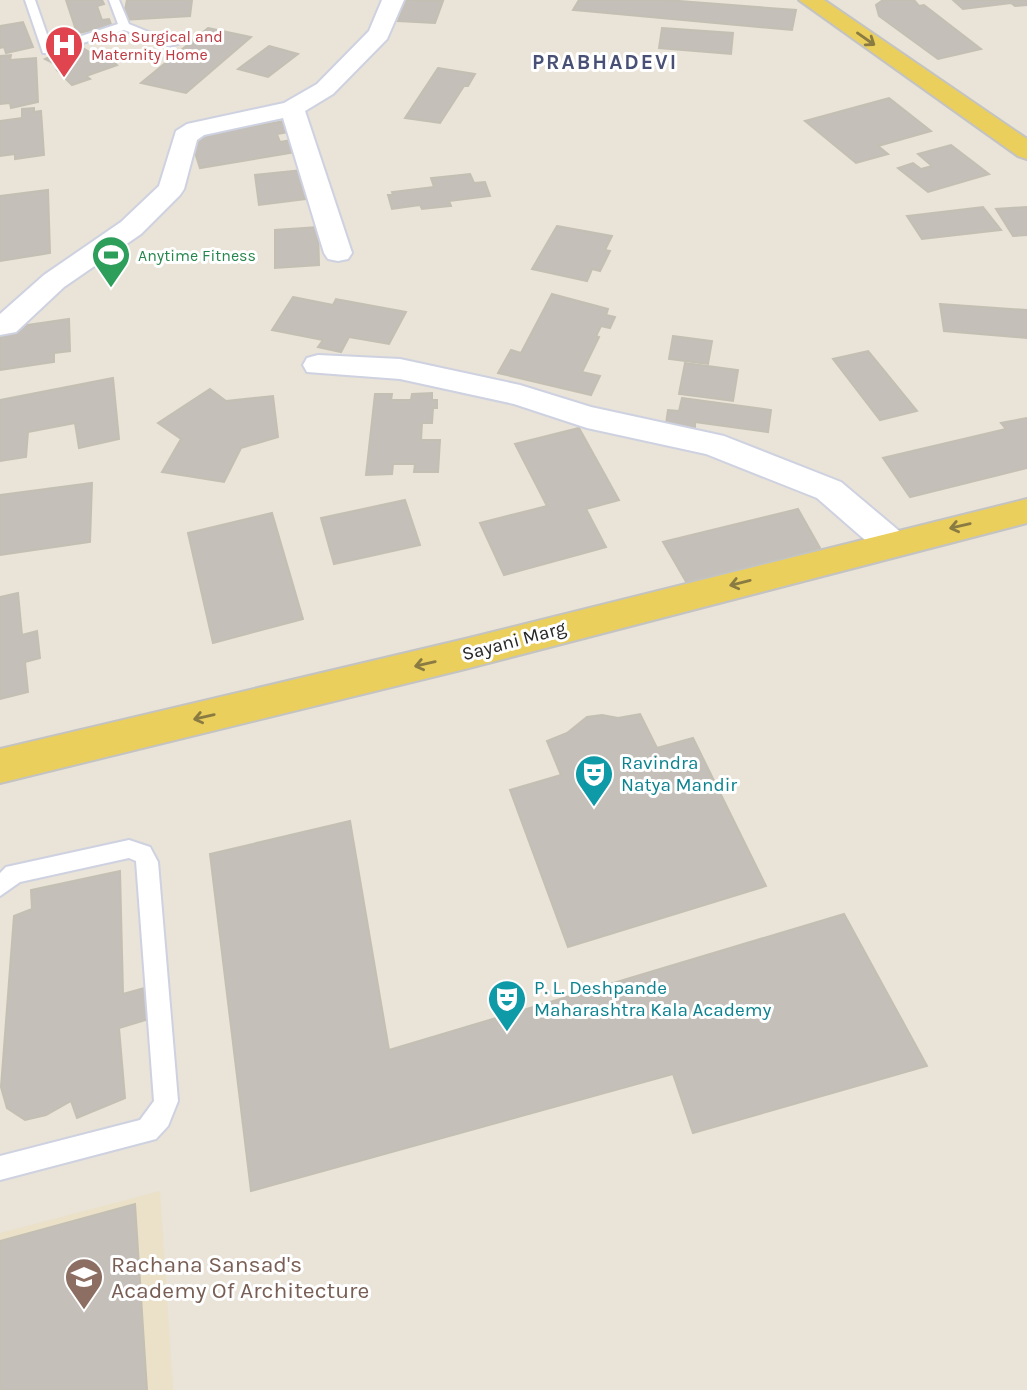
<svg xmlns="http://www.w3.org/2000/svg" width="1027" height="1390" viewBox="0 0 1027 1390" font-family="Karla,sans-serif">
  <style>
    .education { fill: #ebe1c8 }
    .building { fill: #c4bfb8; stroke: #c4bfb3; stroke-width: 2 }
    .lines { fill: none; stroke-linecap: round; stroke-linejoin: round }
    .service-casing { stroke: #ced1e0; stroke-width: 4 }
    .minor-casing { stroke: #ced1e0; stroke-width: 4 }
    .primary-casing { stroke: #c3c3c3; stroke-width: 4 }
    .service { fill: #fff; fill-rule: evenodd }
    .minor { fill: #fff; fill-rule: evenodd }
    .primary { fill: #ebcf5c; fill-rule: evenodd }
    .oneway { stroke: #897b42 }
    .labels { text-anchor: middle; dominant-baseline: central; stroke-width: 6; stroke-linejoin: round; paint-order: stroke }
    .far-health-label { font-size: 16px; fill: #be3a42; stroke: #fff; text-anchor: start }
    .far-leisure-label { font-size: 16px; fill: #27864d; stroke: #fff; text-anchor: start }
    .street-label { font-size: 19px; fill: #272727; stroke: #fff }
    .culture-label { font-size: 19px; fill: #0d838f; stroke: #fff; text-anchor: start }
    .far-district-label { font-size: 21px; font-weight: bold; letter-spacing: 2px; fill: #495075; stroke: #fff }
    .near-education-label { font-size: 23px; fill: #785e54; stroke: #fff; text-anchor: start }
  </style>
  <rect width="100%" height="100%" fill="#e9e3d8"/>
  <polygon class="education" points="160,1191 173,1390 0,1390 0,1233"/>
  <g class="building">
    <polygon points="66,0 102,0 104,4 97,6 102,20 109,19 112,27 77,33"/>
    <polygon points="127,0 192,0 190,16 123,20"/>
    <polygon points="406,0 443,1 435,23 398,21"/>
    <polygon points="579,0 666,0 796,10 792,30 573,10"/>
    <polygon points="883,0 914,0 919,6 924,5 981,49 938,59 879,16 876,5"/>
    <polygon points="953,0 1027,0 1027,5 1015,6 1011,3 963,9"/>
    <polygon points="23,22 33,47 6,53 4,47 0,48 0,26"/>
    <polygon points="208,28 251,37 186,93 141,83"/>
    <polygon points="662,28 733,33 731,54 659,48"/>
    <polygon points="269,46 298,54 268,77 238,69"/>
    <polygon points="83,48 99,58 106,55 117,65 86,76 90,79 72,85 57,70 63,68 45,59 64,50 67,52"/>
    <polygon points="11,55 10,60 36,58 38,102 11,108 10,103 0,104 0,56"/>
    <polygon points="438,68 475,74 468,86 464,86 440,123 405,118"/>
    <polygon points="889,98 931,131 878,146 888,154 856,163 805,121"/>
    <polygon points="34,108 34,112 41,111 44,155 15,159 15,154 0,156 0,121 22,118 22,109"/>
    <polygon points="284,121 289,132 277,134 280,142 292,140 296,152 200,168 190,137"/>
    <polygon points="951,145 989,174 928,192 898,168 913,163 921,169 932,166 918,154"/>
    <polygon points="302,170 307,199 259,205 255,175"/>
    <polygon points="470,174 474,183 485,182 490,196 449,201 451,206 422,209 420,205 392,209 388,195 393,195 392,192 434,187 431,178"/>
    <polygon points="48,190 50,253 0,261 0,196"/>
    <polygon points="983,207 1001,230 922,239 907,216"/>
    <polygon points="1027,207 1027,235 1013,236 996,209"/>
    <polygon points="557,226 612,236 605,250 610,251 600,271 592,269 587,281 532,269"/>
    <polygon points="318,227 319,265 275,268 275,230"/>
    <polygon points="552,294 608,309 606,315 615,317 610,328 601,326 596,336 599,337 582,372 600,376 591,395 498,373 511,350 521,353"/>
    <polygon points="293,297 333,305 336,299 406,312 389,344 349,337 341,352 318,347 323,340 272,330"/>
    <polygon points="940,304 1027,310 1027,338 944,331"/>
    <polygon points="69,319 70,351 54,353 54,362 0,370 0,329"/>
    <polygon points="673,336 712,341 708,364 669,359"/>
    <polygon points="868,351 917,411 880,420 833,359"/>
    <polygon points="685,363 738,370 733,401 679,394"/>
    <polygon points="113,378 119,439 79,448 75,423 28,432 26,457 0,461 0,400"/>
    <polygon points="210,389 226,401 273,396 278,437 241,448 224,482 162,472 181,439 158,423"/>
    <polygon points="432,393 432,400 437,400 437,408 433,408 432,423 422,423 421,440 440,440 438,472 414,472 415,464 393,464 392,474 366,475 375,394 392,394 391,400 411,400 412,394"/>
    <polygon points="682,398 771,410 768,432 695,422 695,428 666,424 668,410 679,411"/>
    <polygon points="1027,418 1027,468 910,497 883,458 1006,429 1001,423"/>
    <polygon points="579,428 619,500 586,509 606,547 504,575 480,523 547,506 515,444"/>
    <polygon points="92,483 90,542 0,555 0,495"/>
    <polygon points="405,500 420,545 334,564 321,518"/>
    <polygon points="798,509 820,548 688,585 663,542"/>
    <polygon points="272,513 303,619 213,643 188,533"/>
    <polygon points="18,593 22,635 37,631 40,658 25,662 28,692 0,699 0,597"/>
    <polygon points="640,714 657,748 693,738 766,886 568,947 510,790 561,775 547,741 567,733 587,717 602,715 618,718"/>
    <polygon points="350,821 389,1050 844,914 927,1066 693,1133 673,1074 251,1191 210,854"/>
    <polygon points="120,871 123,994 148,987 152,1018 119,1028 125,1098 77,1118 71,1101 46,1115 25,1120 7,1108 1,1087 14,916 32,909 31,890"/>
    <polygon points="135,1204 147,1390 0,1390 0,1241"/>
  </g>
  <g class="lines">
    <defs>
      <g id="service">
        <polygon points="25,0 35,0 51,46 118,24 109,0 119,0 129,24 178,44 168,46 124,30 51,53 43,53"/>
        <polygon points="129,840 150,847 158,862 178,1101 168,1126 156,1139 0,1180 0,1156 140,1120 154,1101 136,861 129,858 20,882 0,896 0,873 6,867"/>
      </g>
      <g id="minor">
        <polygon points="382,0 404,0 387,39 333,94 305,111 352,253 348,259 338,261 328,259 324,253 283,118 204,135 197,140 184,189 180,195 141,234 64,287 16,332 0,335 0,314 44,275 121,222 159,186 176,131 187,124 284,103 317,84 369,31"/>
        <polygon points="318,355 400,359 520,385 591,407 724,436 841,482 904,535 909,544 904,553 892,557 880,553 817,498 706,454 587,428 514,404 400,379 307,372 303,365 307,358"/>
      </g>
      <g id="primary">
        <polygon points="799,0 824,0 1027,139 1027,159 1018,156"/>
        <polygon points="1027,499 1027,523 465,669 0,783 0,749 465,639"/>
      </g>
    </defs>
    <use href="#service" class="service-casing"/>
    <use href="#minor" class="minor-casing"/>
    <use href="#primary" class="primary-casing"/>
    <use href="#service" class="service"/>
    <use href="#minor" class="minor"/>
    <use href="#primary" class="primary"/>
  </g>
  <defs><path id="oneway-shaft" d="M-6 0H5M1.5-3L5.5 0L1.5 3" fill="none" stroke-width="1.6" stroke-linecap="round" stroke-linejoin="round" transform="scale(1.75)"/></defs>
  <g class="oneway">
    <use href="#oneway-shaft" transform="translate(866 39) rotate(35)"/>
    <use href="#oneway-shaft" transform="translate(960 526) rotate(167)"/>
    <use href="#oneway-shaft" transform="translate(740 583) rotate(166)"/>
    <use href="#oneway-shaft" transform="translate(425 664) rotate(167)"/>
    <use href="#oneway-shaft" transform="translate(204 717) rotate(167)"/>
  </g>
  <defs>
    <symbol id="hospital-pin" viewBox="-11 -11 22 30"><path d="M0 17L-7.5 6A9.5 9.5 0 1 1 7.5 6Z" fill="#e0444e" stroke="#fff"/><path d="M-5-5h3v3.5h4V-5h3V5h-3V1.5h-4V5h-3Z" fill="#fff"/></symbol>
    <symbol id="stadium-pin" viewBox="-11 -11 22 30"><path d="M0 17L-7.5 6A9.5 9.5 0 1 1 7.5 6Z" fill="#2e9e5b" stroke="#fff"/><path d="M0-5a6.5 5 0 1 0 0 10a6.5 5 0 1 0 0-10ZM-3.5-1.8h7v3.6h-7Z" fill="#fff"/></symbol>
    <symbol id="theatre-pin" viewBox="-11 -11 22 30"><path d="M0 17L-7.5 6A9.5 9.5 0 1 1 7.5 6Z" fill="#0f9aa8" stroke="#fff"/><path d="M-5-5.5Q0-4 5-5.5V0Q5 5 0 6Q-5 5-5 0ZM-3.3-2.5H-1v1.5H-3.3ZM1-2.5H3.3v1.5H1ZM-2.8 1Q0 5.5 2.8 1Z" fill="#fff"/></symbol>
    <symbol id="university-pin" viewBox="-11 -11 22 30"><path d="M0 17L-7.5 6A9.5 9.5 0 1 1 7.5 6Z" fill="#8d6e63" stroke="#fff"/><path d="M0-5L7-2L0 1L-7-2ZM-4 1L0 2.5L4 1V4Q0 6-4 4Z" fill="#fff"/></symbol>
  </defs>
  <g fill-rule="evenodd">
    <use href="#hospital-pin" x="42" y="23" width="44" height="60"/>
    <use href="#stadium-pin" x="89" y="233" width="44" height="60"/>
    <use href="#theatre-pin" x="572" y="752" width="44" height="60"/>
    <use href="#theatre-pin" x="485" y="977" width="44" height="60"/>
    <use href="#university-pin" x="62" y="1255" width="44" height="60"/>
  </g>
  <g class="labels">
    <g class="far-health-label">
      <text x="91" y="36">Asha Surgical and<tspan x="91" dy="18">Maternity Home</tspan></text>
    </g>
    <g class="far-leisure-label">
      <text x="138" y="255">Anytime Fitness</text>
    </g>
    <g class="street-label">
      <text transform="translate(514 641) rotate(-15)">Sayani Marg</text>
    </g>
    <g class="culture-label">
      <text x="621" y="763">Ravindra<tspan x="621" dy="22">Natya Mandir</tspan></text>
      <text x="534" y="988">P. L. Deshpande<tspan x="534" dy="22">Maharashtra Kala Academy</tspan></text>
    </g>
    <g class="far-district-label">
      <text x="605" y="62">PRABHADEVI</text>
    </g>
    <g class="near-education-label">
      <text x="111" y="1264">Rachana Sansad's<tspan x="111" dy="26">Academy Of Architecture</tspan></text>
    </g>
  </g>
</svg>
